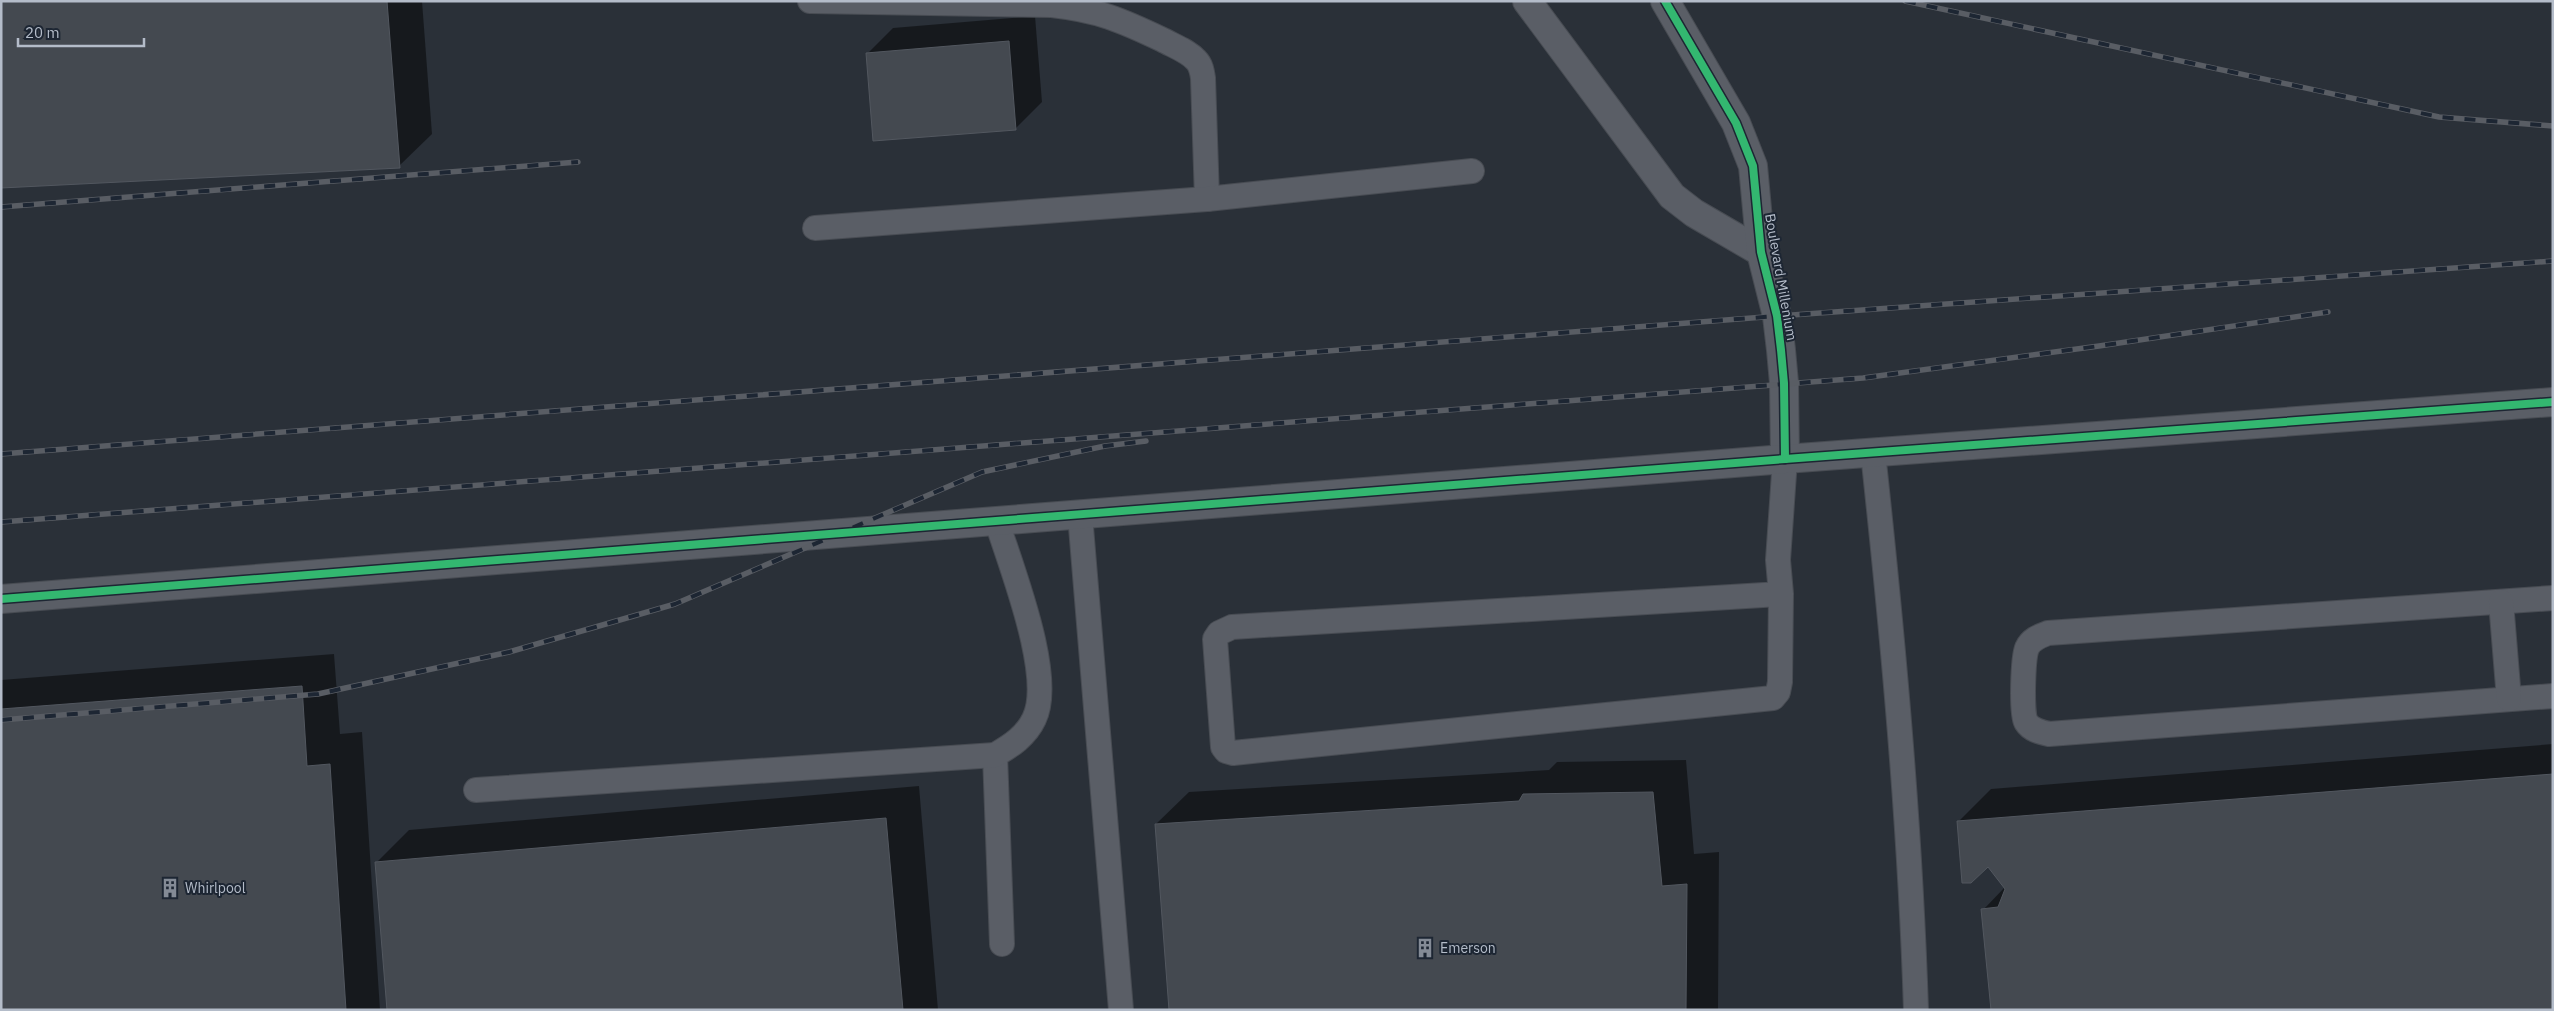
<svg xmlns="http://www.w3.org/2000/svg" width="2554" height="1011" viewBox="0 0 2554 1011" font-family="'IBM Plex Sans',sans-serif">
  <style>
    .shadow { fill: #0007 }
    .building { fill: #444950; stroke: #52575f }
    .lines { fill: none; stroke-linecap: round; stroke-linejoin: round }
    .service-casing { stroke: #484c53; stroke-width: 26 }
    .minor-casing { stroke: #484c53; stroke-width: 30 }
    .tertiary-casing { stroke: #484c53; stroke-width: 30 }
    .service { stroke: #5a5e66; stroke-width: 24 }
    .minor { stroke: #5a5e66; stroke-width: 28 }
    .tertiary { stroke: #5a5e66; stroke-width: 28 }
    .rail-casing { stroke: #595d64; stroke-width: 5.5 }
    .rail { stroke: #1d2633; stroke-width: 4; stroke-dasharray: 11; stroke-linecap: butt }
    .cycleway-casing { stroke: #1d2633; stroke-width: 11 }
    .cycleway { stroke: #33b770; stroke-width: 8 }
    .labels { text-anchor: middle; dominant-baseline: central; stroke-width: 4; stroke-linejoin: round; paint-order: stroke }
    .street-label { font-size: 14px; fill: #b4bcc9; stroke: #1d2633 }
    .poi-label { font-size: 14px; fill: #b4bcc9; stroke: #1d2633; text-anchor: start }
  </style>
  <rect width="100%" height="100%" fill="#2a3038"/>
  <g class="shadow">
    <polygon points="1,1 422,1 432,134 399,166"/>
    <polygon points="1035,16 1042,102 1016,128 874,140 867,54 893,28"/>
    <polygon points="334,654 340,734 362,732 380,1010 1,1010 1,680"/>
    <polygon points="2553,744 2553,1010 1983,910 2005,887 1958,822 1991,789"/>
    <polygon points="1686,760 1694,854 1719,852 1718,1010 1170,1010 1156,824 1189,792 1549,770 1557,762"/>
    <polygon points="919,786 938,1010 389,1010 376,863 409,830"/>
  </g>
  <g class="building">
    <polygon points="1,1 387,1 400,168 1,188"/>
    <polygon points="1009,41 1016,130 873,141 866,53"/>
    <polygon points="302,686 307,766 330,764 346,1010 1,1010 1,709"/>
    <polygon points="2553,774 2553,1010 1991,1010 1981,909 1998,907 2005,889 1988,867 1971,883 1962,883 1957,821"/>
    <polygon points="1653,792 1662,886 1687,884 1686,1010 1169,1010 1155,824 1519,801 1523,794"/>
    <polygon points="886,818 903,1010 387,1010 375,862"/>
  </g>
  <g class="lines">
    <defs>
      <g id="service">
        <path d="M810 1 1052 5C1098 10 1121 20 1163 40 1174 46 1188 51 1196 60 1201 65 1202 71 1203 78L1207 199"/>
        <polyline points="815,228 1207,199 1472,171"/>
        <path d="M1873 453C1893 638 1910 823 1916 1010"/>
        <polyline points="1080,515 1121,1010"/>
        <polyline points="1781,594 1232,627 1219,633 1215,639 1223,747 1226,751 1233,753 1773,698 1778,692 1780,682 1781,594 1778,560 1785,459"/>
        <path d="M2553 598 2048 633C2040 636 2031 639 2027 648 2023 658 2021 712 2026 722 2031 730 2040 732 2049 734L2553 696"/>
        <polyline points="2501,602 2509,699"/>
        <polyline points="995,755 1002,944"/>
        <path d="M476 790 995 755C1011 746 1026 736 1034 719 1055 677 1011 567 997 522"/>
      </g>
      <g id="minor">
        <polyline points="1527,1 1672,196 1694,213 1761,252"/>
        <polyline points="1665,1 1736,123 1753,166 1761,252 1777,316 1781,350 1784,383 1785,459"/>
      </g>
      <polyline id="tertiary" points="1,599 1785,459 2553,402"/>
    </defs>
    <use href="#service" class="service-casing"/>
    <use href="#minor" class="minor-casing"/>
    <use href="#tertiary" class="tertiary-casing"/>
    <use href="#service" class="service"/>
    <use href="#minor" class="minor"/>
    <use href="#tertiary" class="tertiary"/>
    <defs>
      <g id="rail">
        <polyline points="1905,1 2439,117 2553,126"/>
        <polyline points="1,207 578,162"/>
        <polyline points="1,454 1777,316 2553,261"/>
        <polyline points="1,522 1863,378 2099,346 2328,312"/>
        <polyline points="1,720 318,694 509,652 675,604 982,472 1105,446 1146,441"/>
      </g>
    </defs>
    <use href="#rail" class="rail-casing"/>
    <use href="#rail" class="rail"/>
    <defs>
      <g id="cycleway">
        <polyline points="1665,1 1736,123 1753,166 1761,252 1777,316 1781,350 1784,383 1785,459"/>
        <polyline points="1,599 1785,459 2553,402"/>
      </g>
    </defs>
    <use href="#cycleway" class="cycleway-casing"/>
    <use href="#cycleway" class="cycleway"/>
  </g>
  <defs>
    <symbol id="building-bare" viewBox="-9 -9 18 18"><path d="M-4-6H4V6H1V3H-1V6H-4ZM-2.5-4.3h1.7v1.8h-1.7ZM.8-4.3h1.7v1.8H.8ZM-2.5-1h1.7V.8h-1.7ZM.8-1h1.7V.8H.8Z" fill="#848b96" stroke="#1d2633" stroke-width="2.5" paint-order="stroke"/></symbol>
  </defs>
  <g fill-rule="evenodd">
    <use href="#building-bare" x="156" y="874" width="28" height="28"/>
    <use href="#building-bare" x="1411" y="934" width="28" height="28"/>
  </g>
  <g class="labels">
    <g class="street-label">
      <text transform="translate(1781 277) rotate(80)">Boulevard Millenium</text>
    </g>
    <g class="poi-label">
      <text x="185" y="888">Whirlpool</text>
      <text x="1440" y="948">Emerson</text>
    </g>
  </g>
  <rect width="2554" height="1011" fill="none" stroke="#b4bcc9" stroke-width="5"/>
  <path d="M18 38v8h126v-8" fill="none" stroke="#b4bcc9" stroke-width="2.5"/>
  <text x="25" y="38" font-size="15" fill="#b4bcc9" stroke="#1d2633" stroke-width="4" paint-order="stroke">20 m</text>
</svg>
